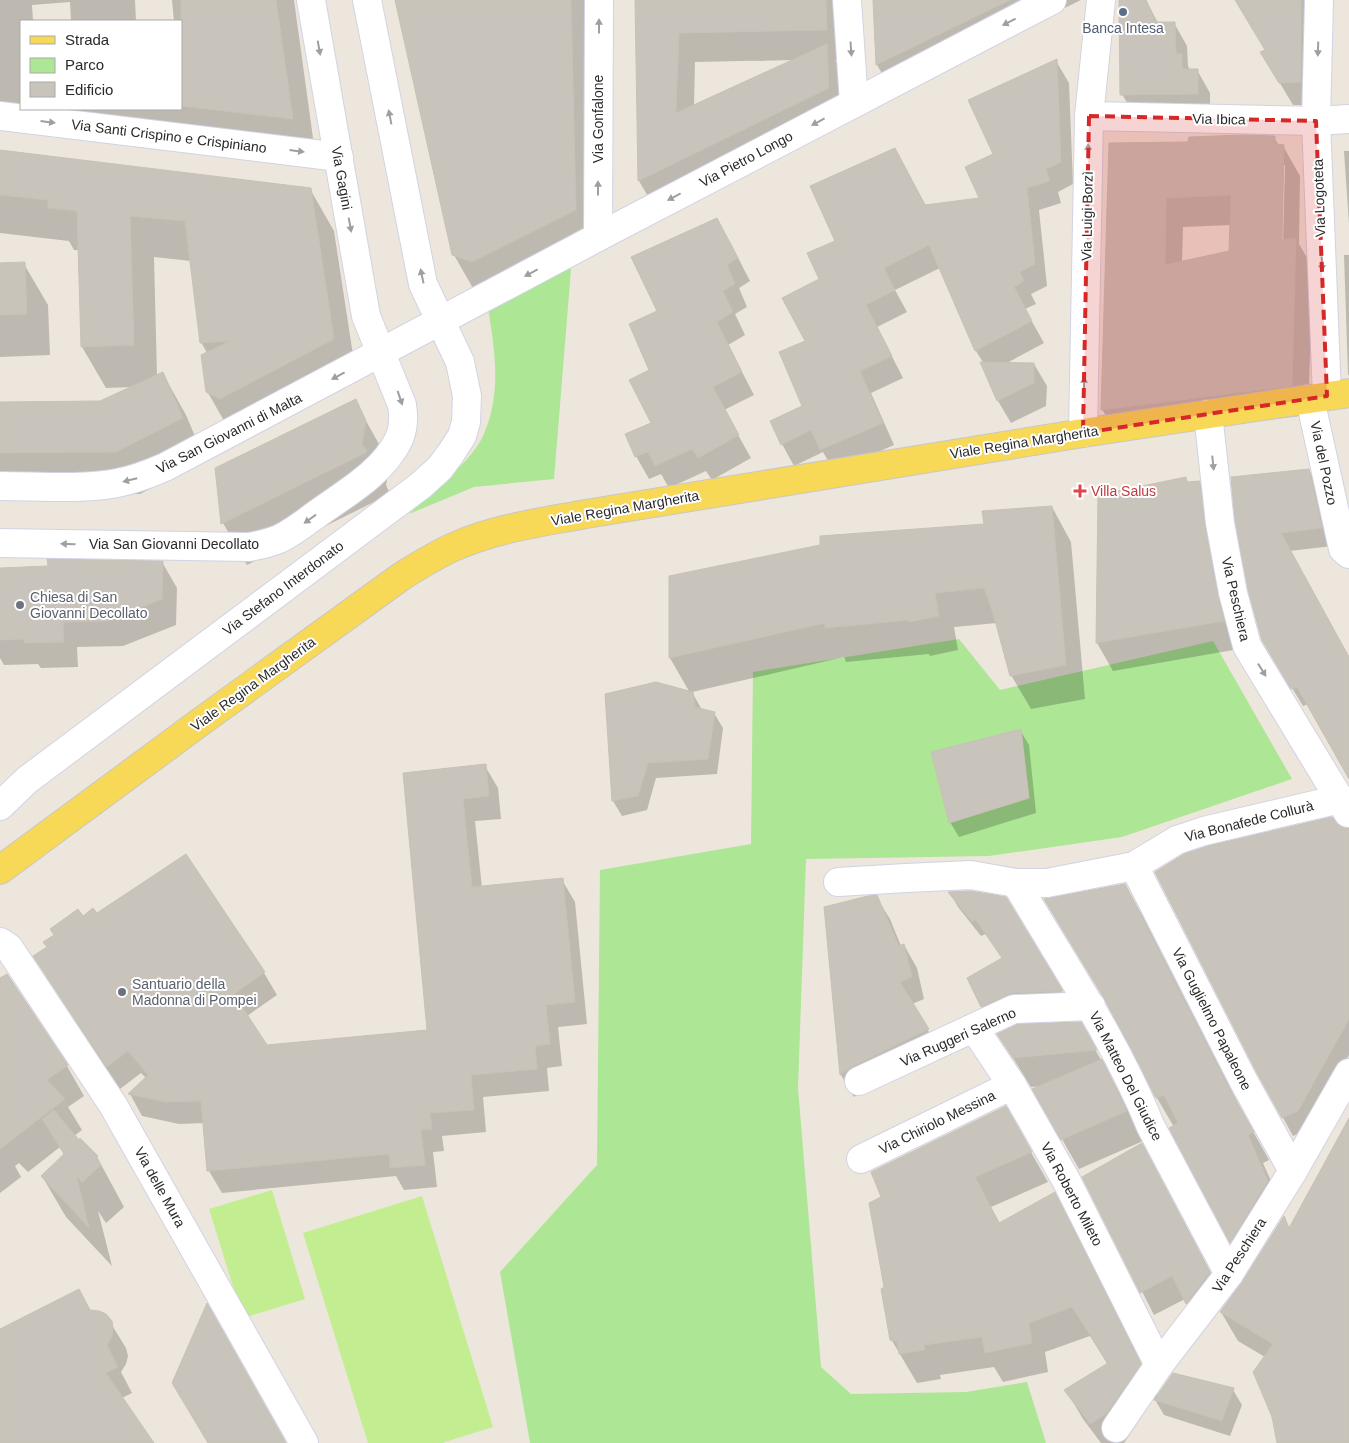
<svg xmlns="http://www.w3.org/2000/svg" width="1349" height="1443" viewBox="0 0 1349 1443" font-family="Arial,sans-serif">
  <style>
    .green { fill: #ade695 }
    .pitch { fill: #c2ee91 }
    .shadow { fill: #0003; fill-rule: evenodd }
    .building { fill: #c8c3bb; stroke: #c8c2b5; fill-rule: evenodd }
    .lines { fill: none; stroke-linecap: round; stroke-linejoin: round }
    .minor-casing { stroke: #d1d3e4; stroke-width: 30 }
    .major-casing { stroke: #c8c8c8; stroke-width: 30 }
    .minor { stroke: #fff; stroke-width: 28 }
    .major { stroke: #f7d857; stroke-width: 28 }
    .oneway { fill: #9f9f9f }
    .marked { fill: #d62828; fill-opacity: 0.2; stroke: #d62828; stroke-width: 4; stroke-dasharray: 10 6; stroke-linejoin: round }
    .service-dot { fill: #5c6f8a; stroke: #fff; stroke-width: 2 }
    .health-dot { fill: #e0444e; stroke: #fff; stroke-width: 2 }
    .worship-dot { fill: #6b7280; stroke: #fff; stroke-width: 2 }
    .labels { text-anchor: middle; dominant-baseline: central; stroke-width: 4; stroke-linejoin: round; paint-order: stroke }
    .service-label { font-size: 14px; fill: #4e5e75; stroke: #fff }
    .street-label { font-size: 14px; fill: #2a2a2a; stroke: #fff }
    .health-label { font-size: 14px; fill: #be3a42; stroke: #fff; text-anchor: start }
    .worship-label { font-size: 14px; fill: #5b616d; stroke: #fff; text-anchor: start }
  </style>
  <rect width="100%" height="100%" fill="#ede6dc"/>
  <g class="green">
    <path d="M572 257 554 479 474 487 409 514C430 494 472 461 483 436 502 394 495 351 488 308Z"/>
    <polygon points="959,639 1000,690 1213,641 1292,779 1122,837 989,856 806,859 798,1088 821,1367 851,1394 966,1392 1027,1382 1046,1443 530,1443 500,1272 597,1165 600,870 751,844 753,672"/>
  </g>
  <g class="pitch">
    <polygon points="272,1190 305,1299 243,1318 209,1209"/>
    <polygon points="422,1196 493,1427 442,1443 368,1443 303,1233"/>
  </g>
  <g class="shadow">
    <polygon points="0,0 135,0 136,21 71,21 70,2 32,5 33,21 21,21 21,109 181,109 181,21 174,21 172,0 294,0 316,160 0,123"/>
    <polygon points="396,0 593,0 599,252 478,297 454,255"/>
    <path d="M636 0H841L843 59 835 60 844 75 845 117 656 210 639 181ZM795 60 694 107 695 62Z"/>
    <polygon points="874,0 1081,0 893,92 877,65"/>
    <polygon points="1120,0 1146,0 1158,23 1174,23 1187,46 1188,66 1190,70 1197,70 1210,93 1210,116 1135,117 1122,94"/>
    <polygon points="1236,0 1313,0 1314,105 1293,105 1275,75 1266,50"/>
    <polygon points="1056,61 1069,83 1073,184 1058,192 1061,203 1039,210 1047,286 1031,294 1036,304 1025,309 1044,343 1005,364 1034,364 1047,386 1046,406 1011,423 998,401 982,364 984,364 976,351 940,268 895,290 907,312 877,327 903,378 871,393 894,445 834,471 823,452 794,466 782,444 804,406 807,341 820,279 837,241 895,149 926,206 981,200 995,155"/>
    <path d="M1274 137 1279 146H1283L1300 176 1299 244 1313 268 1308 415 1119 439 1102 409 1110 144 1189 143ZM1282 165H1285L1283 246H1281ZM1231 225 1230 252 1182 263 1183 227Z"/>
    <polygon points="0,151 310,189 334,231 357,381 244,440 231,433 207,391 207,353 201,342 191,261 154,257 157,376 163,374 186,415 205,460 140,494 0,494 0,403 101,402 133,387 106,388 82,347 79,250 74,250 69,241 0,233"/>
    <polygon points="1344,151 1349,151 1349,224"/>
    <polygon points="730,242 750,281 739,288 747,307 735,314 745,335 728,345 754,395 724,410 751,458 712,480 706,471 669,488 661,474 649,479 636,456 653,424 651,370 658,312"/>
    <polygon points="1344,255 1349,255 1349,376 1348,374"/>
    <polygon points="24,264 48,305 50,355 0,357 0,265"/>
    <polygon points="355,401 390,464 386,485 390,494 247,565 223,523 216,469"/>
    <polygon points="1309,470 1319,488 1332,546 1290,551 1349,659 1349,776 1308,704 1303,706 1274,658 1249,589"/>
    <polygon points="1185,478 1188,483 1199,482 1215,510 1239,649 1113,671 1097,643 1099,496"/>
    <polygon points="1052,507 1071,542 1085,699 1031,709 1011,675 997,623 954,627 958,650 930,656 929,654 846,662 844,657 692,692 702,710 714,713 723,728 717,774 656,778 647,810 622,816 613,801 690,693 670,658 670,577 985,525"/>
    <polygon points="162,562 177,588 176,625 123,646 77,647 78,667 41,668 38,664 4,665 0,658 0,569"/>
    <polygon points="1020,730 1029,745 1036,813 959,837 950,822"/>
    <polygon points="485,766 498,788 501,819 475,821 482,888 562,880 575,902 587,1024 558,1027 562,1066 547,1068 549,1091 483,1097 486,1132 442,1136 444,1151 433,1152 437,1187 404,1190 396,1176 222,1193 209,1171 204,1123 179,1124 142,1116 130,1094 146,1078 141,1073 120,1089 48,979 35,957 48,948 82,917 97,915 185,856 264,973 277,995 247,1016 267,1046 429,1031 404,774"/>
    <polygon points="1339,828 1349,830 1349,1055 1308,1129 1293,1136 1258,1072"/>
    <polygon points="1125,885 1141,913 1245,1117 1269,1160 1263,1163 1284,1210 1247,1269 1171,1128 1174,1127 1157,1098 1111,1007"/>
    <polygon points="950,893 1005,898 1070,1006 991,1022 969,978 1003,959 986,934 981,936 958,907"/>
    <polygon points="876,897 890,919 901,946 904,945 917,968 924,999 912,1004 941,1052 865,1089 854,1097 841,1075 826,908"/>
    <polygon points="0,977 67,1066 84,1096 68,1107 82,1130 74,1136 97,1157 124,1207 106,1223 98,1211 112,1266 66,1217 42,1176 65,1155 60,1147 28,1172 19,1163 15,1166 21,1177 0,1193"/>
    <polygon points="1080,1023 1118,1090 1143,1141 1079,1169 1034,1090 1042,1086 1031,1087 999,1035"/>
    <polygon points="1005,1107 1048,1182 991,1207 1000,1224 1054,1194 1071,1223 1158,1396 1233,1390 1242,1405 1230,1436 1164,1415 1154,1398 1124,1443 1101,1443 1083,1419 1066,1390 1108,1365 1090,1336 1045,1352 1048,1372 1003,1382 994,1367 940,1375 941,1379 917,1383 891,1339 885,1288 882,1198"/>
    <polygon points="1349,1121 1349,1443 1278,1443 1265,1357 1238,1341 1221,1312 1243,1283 1283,1218 1289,1229"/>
    <polygon points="1154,1167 1223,1296 1200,1326 1185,1299 1154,1315 1084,1177"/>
    <polygon points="90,1311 110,1322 126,1348 128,1356 126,1364 121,1372 132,1393 122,1398 152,1443 0,1443 0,1330"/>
  </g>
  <g class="building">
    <polygon points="181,0 276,0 293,119 181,106"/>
    <polygon points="395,0 571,0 576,210 472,262 452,255"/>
    <polygon points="635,0 826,0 827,30 679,33 676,113 827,44 829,88 638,181"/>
    <polygon points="873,0 1010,0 876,65"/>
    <polygon points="1119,0 1146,0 1156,22 1175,22 1176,54 1182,54 1182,69 1198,69 1198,94 1120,95"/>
    <polygon points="1235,0 1301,0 1301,82 1279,83 1260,52 1265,50"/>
    <polygon points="1057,59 1061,162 1046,169 1050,181 1027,188 1035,264 1020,272 1024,281 1014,287 1032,321 975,351 929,245 884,268 895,290 866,305 892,356 860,371 883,423 820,450 811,430 781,445 770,421 802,406 779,352 805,341 782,298 819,279 807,253 835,241 810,186 895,148 925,205 979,198 965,167 993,154 968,100"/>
    <path d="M1243 135 1275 136V144L1284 145 1282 240 1296 238 1292 386 1101 410 1109 143 1188 142 1189 137ZM1231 195 1229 251 1165 265 1166 198Z"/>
    <polygon points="0,150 311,188 334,339 220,399 206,392 201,355 230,341 200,343 185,221 130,216 134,345 81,347 77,211 48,208 48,200 0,195"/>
    <polygon points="717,218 738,258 727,265 735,284 723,291 733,312 717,322 742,372 713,387 739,435 698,458 692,449 655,466 648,452 635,457 625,434 651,423 629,380 649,370 629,324 657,311 631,257"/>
    <polygon points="25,262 27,314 0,315 0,263"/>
    <polygon points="980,362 1034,363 1034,383 997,401"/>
    <polygon points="163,372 183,418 116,452 0,453 0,402 100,401"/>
    <polygon points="356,399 366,421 362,443 367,452 221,524 215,468"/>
    <polygon points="1309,469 1322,528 1281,533 1349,657 1349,779 1297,687 1291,689 1262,640 1248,590 1235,521 1231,477"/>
    <polygon points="1186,477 1187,482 1200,481 1205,526 1218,596 1224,621 1096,643 1098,495"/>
    <polygon points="1052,506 1066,665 1010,676 993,613 984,588 935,593 939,616 909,622 909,620 825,628 825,623 669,658 669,576 820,545 820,536 984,524 982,511"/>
    <polygon points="47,559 163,561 162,599 108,621 63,622 64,642 25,643 24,639 0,640 0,568 48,566"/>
    <polygon points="656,682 693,692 695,707 715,712 708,759 648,763 638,796 612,801 605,694"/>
    <polygon points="1021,729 1029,798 949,823 931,752"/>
    <polygon points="486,764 489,796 463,799 472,887 563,878 575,1002 546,1005 550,1044 535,1046 537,1069 471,1075 474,1110 430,1113 432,1129 421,1130 425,1165 390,1168 389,1154 207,1171 201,1101 165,1102 128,1094 148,1075 128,1051 107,1067 33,956 47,947 43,942 54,935 50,929 78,909 83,916 93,908 97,913 186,854 265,972 234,994 267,1045 427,1030 403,773"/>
    <polygon points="1332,817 1340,826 1349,828 1349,1019 1298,1111 1282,1118 1257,1073 1155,872 1184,854 1208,846"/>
    <polygon points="1125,884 1229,1088 1254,1132 1248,1135 1268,1181 1230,1243 1169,1128 1178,1123 1164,1095 1156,1098 1104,998 1044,899"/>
    <polygon points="970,891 1006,897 1063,991 1013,993 981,1007 967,978 1002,958 976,920 972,922 948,892"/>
    <polygon points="877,895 899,946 904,944 912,977 900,982 929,1029 852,1067 840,1075 824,907 868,896"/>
    <polygon points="7,974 68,1065 47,1080 65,1099 0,1149 0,978"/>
    <polygon points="1081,1022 1097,1050 1013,1058 997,1034 1018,1024"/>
    <polygon points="1102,1059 1127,1111 1061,1140 1032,1089"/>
    <polygon points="1006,1106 1032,1152 975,1177 999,1223 1055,1192 1141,1364 1106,1414 1090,1424 1064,1390 1108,1363 1072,1307 1029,1323 1032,1343 985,1353 982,1337 924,1345 925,1350 899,1354 897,1342 890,1340 881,1289 884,1287 869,1203 881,1197 871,1172"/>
    <polygon points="54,1110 79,1140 80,1138 98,1156 96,1159 101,1165 82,1183 76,1174 89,1228 41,1176 64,1154 42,1119"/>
    <polygon points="1349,1118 1349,1443 1277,1443 1272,1417 1253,1372 1273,1344 1220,1312 1242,1282 1284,1216 1289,1228"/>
    <polygon points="1142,1143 1210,1272 1186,1304 1172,1276 1140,1293 1082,1177"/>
    <polygon points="79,1289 90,1310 99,1311 106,1314 112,1321 113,1329 112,1337 107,1345 118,1367 106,1373 154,1443 0,1443 0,1329"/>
    <polygon points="207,1303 286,1443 208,1443 172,1383"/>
    <polygon points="1173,1373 1234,1388 1222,1421 1154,1400"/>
  </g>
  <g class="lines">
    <defs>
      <g id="minor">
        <polyline points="847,0 854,103"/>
        <polyline points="1319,0 1316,121 1327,396"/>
        <polyline points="0,116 339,157"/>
        <polyline points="1089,116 1316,121 1349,119"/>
        <polyline points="598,237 599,0"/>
        <polyline points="1310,399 1343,549 1349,554"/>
        <polyline points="1208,414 1220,523 1233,593 1247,646 1348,813"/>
        <polyline points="1083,433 1089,116 1101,0"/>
        <path d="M0 486C38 486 79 490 117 483 133 480 149 474 165 467L598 237 1052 0"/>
        <path d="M0 543 249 547C260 545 269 543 279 539 294 532 307 521 321 511 348 492 384 471 399 439 404 427 404 417 402 405L366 316 311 0"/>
        <polyline points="0,806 27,780 420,486 440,468 451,453 462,436 466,422 467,396 460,362 423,284 367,0"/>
        <polyline points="1134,866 1243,1080 1293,1171"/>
        <polyline points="838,882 906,878 971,875 1016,883 1047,883 1134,866 1177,840 1204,831 1340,799"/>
        <path d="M1016 883C1063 963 1116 1041 1151 1127L1229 1274"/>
        <polyline points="0,942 9,948 113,1105 304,1443"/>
        <polyline points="974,1028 1012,1085 1066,1180 1159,1365"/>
        <polyline points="859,1081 1014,1009 1091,1006"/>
        <polyline points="861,1159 1012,1085"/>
        <polyline points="1116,1428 1159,1365 1229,1274 1293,1171 1349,1073"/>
      </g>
      <path id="major" d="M0 870 203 720 402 576C420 565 437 554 456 546 497 528 543 522 586 514L1083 433 1349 393"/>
    </defs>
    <use href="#minor" class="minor-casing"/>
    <use href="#major" class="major-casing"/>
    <use href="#minor" class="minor"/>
    <use href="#major" class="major"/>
  </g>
  <defs><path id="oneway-solid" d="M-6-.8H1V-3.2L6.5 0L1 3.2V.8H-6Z" transform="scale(1.25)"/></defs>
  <g class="oneway">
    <use href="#oneway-solid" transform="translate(1009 22) rotate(153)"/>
    <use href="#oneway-solid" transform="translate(599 26) rotate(-90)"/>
    <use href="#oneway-solid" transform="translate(319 48) rotate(80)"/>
    <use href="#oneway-solid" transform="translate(851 49) rotate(86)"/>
    <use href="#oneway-solid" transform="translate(1318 49) rotate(92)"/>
    <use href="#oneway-solid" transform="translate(390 117) rotate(-101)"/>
    <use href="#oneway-solid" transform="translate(48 122) rotate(7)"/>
    <use href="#oneway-solid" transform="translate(818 122) rotate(152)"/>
    <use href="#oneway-solid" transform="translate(297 151) rotate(7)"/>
    <use href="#oneway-solid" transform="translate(1088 151) rotate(-89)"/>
    <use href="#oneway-solid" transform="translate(598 188) rotate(-90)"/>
    <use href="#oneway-solid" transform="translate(674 197) rotate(152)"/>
    <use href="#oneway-solid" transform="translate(350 225) rotate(80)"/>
    <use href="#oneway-solid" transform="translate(1322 264) rotate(88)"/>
    <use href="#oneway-solid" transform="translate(531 273) rotate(152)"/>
    <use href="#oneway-solid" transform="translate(422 276) rotate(-102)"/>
    <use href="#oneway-solid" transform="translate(338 376) rotate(152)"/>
    <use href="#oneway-solid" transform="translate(1084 384) rotate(-89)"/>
    <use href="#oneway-solid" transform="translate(400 398) rotate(71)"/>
    <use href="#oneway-solid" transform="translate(1213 463) rotate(84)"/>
    <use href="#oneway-solid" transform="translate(130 480) rotate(166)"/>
    <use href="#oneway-solid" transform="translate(310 519) rotate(144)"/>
    <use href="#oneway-solid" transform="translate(68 544) rotate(-179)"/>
    <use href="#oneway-solid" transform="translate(1262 670) rotate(58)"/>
  </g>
  <path class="marked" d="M1089 116 1316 121 1327 396 1083 433Z"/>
  <circle class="service-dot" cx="1123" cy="12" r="5"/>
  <path class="health-dot" d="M1077.5 483.5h5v5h5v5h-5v5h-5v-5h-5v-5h5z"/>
  <g class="worship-dot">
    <circle cx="20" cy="605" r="5"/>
    <circle cx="122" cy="992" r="5"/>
  </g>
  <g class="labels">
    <g class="service-label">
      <text x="1123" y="28">Banca Intesa</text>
    </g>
    <g class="street-label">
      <text transform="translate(598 119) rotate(-90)">Via Gonfalone</text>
      <text transform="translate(1219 119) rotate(1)">Via Ibica</text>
      <text transform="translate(169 136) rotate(7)">Via Santi Crispino e Crispiniano</text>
      <text transform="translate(746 159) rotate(-28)">Via Pietro Longo</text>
      <text transform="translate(342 178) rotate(80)">Via Gagini</text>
      <text transform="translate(1319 198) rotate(-92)">Via Logoteta</text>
      <text transform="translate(1087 216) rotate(-89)">Via Luigi Borzì</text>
      <text transform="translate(229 433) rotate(-27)">Via San Giovanni di Malta</text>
      <text transform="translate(1024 442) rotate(-9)">Viale Regina Margherita</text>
      <text transform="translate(1324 463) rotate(78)">Via del Pozzo</text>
      <text transform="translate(625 508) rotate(-10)">Viale Regina Margherita</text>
      <text x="174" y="544">Via San Giovanni Decollato</text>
      <text transform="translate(283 588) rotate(-37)">Via Stefano Interdonato</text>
      <text transform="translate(1236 599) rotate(77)">Via Peschiera</text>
      <text transform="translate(253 684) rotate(-36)">Viale Regina Margherita</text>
      <text transform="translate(1249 821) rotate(-14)">Via Bonafede Collurà</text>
      <text transform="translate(1212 1019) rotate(63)">Via Guglielmo Papaleone</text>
      <text transform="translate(958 1037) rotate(-24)">Via Ruggeri Salerno</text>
      <text transform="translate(1126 1076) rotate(63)">Via Matteo Del Giudice</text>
      <text transform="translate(937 1122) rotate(-26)">Via Chiriolo Messina</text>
      <text transform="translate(160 1187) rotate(61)">Via delle Mura</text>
      <text transform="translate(1072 1194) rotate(62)">Via Roberto Mileto</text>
      <text transform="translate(1239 1255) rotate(-57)">Via Peschiera</text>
    </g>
    <g class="health-label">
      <text x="1091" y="491">Villa Salus</text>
    </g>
    <g class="worship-label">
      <text x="30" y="597">Chiesa di San<tspan x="30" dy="16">Giovanni Decollato</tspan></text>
      <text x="132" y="984">Santuario della<tspan x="132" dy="16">Madonna di Pompei</tspan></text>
    </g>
  </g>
  <rect x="20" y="20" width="162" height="90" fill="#ffffff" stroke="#aaaaaa"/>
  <rect x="30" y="36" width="25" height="8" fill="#f7d857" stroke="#aaaaaa"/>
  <text x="65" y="45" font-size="15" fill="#2a2a2a">Strada</text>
  <rect x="30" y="58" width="25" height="15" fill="#ade695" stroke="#aaaaaa"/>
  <text x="65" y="70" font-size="15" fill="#2a2a2a">Parco</text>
  <rect x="30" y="82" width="25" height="15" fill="#c8c3bb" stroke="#aaaaaa"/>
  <text x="65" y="95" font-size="15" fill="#2a2a2a">Edificio</text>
</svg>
